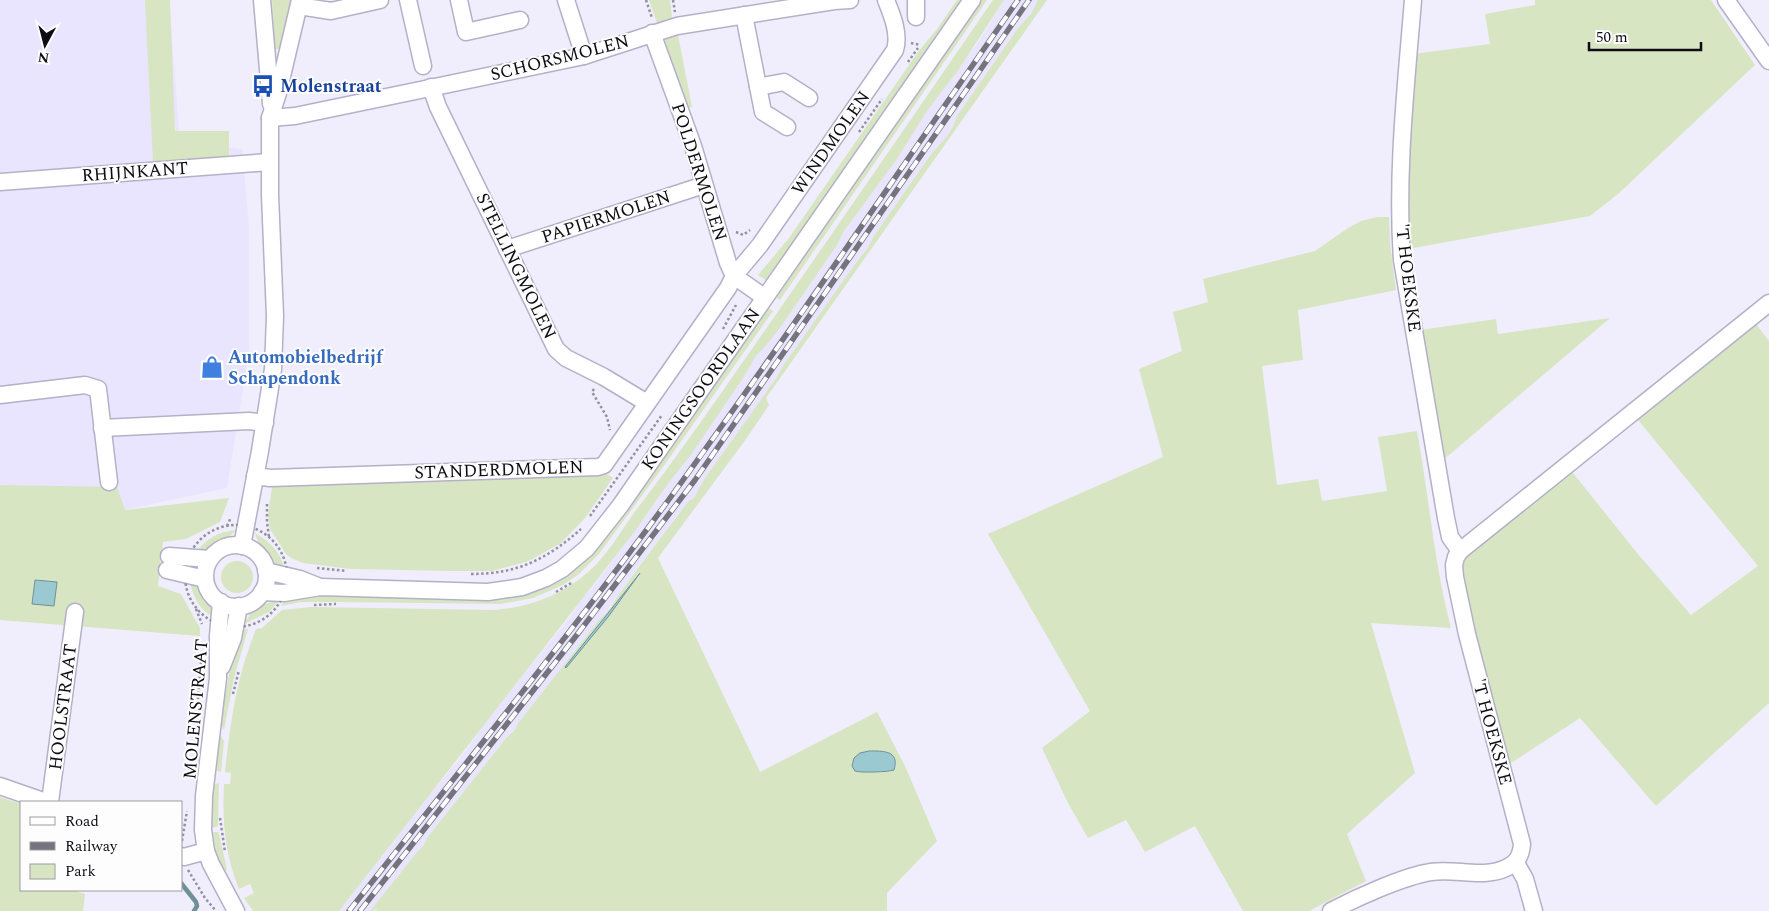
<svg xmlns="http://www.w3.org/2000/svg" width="1769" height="911" viewBox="0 0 1769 911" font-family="Spectral,serif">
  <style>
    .built { fill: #e9e5fe }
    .green { fill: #d7e5c2; fill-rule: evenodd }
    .water { fill: #9bc9d2; stroke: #709099 }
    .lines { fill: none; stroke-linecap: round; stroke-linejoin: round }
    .stream { stroke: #709099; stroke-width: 4.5 }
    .minor-casing { stroke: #b4b0c7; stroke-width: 19 }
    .path { stroke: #93919d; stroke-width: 2.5; stroke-dasharray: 2.5 2.5; stroke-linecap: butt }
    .minor { stroke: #fff; stroke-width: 16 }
    .rail-casing { stroke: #75737d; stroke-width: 5.5 }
    .rail { stroke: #fdfdfd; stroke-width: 4; stroke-dasharray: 11; stroke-linecap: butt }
    .labels { text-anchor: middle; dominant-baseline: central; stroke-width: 4; stroke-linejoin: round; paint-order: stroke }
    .street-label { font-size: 18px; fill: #0d0b13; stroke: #fdfdfd }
    .transit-label { font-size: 18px; font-weight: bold; fill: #164399; stroke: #fdfdfd; text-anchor: start }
    .shop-label { font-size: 18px; font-weight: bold; fill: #366cbe; stroke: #fdfdfd; text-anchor: start }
  </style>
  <rect width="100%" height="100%" fill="#f0eefc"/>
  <g class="built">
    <polygon points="0,0 169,0 180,141 242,149 249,226 249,352 227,488 124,510 0,504"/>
    <polygon points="1004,0 1038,0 1031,14 1018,28 957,116 955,123 940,146 929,157 874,236 868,248 858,260 777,377 703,481 694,498 679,513 635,571 609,607 606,615 599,620 519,722 514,731 507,737 427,838 424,845 418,851 370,911 339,911 395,839 405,825 461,757 491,715 571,616 583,597 592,588 648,513 670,481 690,456 742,380 756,356 764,348 780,328 837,245 844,231 897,159 927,111 981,38"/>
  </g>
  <g class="green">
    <polygon points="145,0 170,0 175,131 229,131 229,158 153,162"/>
    <polygon points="272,0 297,0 285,49 273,49 271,33 274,32"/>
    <polygon points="649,0 670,0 672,18 657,23"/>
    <polygon points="957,0 961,0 767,281 758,275 789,238 918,52 937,29"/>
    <polygon points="978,0 987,0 780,300 774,296"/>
    <path d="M993 0H1004L959 69 927 111 897 159 844 231 837 245 780 328 764 348 756 356 742 380 690 456 670 481 635 531 339 911H253L244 898 254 893 250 884 239 889C225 854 222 821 224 784H230L231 773 225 772C230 723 237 676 256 629L262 628 282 610 311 607 495 610C529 607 561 596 587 573 606 557 619 534 634 513 665 472 695 431 724 389 814 260 904 130 993 0Z"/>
    <path d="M1038 0H1047L766 398 769 405 746 439 658 558 760 772 877 712 905 766 937 841 887 893V911H376L377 908 374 911H370L418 851 424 845 427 838 507 737 514 731 519 722 599 620C609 613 614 600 622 590 644 560 666 530 689 501L694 498 703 481 777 377 783 366 858 260 868 248 874 236 929 157C939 145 953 132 957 116L1018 28 1031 14ZM639 573 640 574 637 578 566 668ZM886 751 893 755 896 764 894 769C888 772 861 773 855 771Z"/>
    <polygon points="1535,0 1711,0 1755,65 1618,194 1590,216 1408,249 1404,217 1413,54 1490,44 1485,14 1535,5"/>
    <polygon points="677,30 692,107 686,108 664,43 666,38"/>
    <path d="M1377 217H1389L1390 244 1396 290 1298 310 1303 360 1262 366 1277 485 1318 479 1322 501 1387 491 1378 437 1417 431C1429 496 1434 563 1451 628L1371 623 1415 773 1347 834 1366 881 1309 911H1243L1195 826 1145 852 1126 820 1088 838 1068 803 1042 748 1090 711 988 534 1163 457 1139 369 1182 351 1173 312 1208 302 1203 279 1315 251 1348 228 1361 221Z"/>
    <polygon points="767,307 773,311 663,467 599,554 579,574 563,585 533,598 501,604 339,602 301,602 281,606 286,600 305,595 501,598 514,597 536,591 565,577 584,562 600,545"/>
    <polygon points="1610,318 1442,461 1420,330 1496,319 1498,334"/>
    <polygon points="1753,320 1769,341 1769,703 1656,806 1580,718 1508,765 1478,648 1459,561 1569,468 1637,553 1691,615 1758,566 1634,415"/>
    <polygon points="605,473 613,478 585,518 561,543 529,561 492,571 454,571 351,569 303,563 291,558 286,554 270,529 268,515 273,480"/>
    <polygon points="0,485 117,487 125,510 229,498 220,522 186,539 163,542 158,586 181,594 200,628 200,636 0,620"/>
    <path d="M236 530C225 542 212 550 196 553 206 538 218 532 236 530Z"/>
    <path d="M255 533C269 541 282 553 284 570 269 562 259 548 255 533Z"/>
    <circle cx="237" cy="577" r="16"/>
    <path d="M190 583C205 589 210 602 213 617 199 609 194 598 190 583Z"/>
    <path d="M280 600 269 612 244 624C252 609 263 603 280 600Z"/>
    <polygon points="248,629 234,678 224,730 220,723 230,668 241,630"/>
    <polygon points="219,733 224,741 221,772 214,769"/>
    <polygon points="219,783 218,825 217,827 212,827 213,785"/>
    <polygon points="0,797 21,804 21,890 73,890 85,894 83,911 0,911"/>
    <polygon points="213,832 218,832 219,834 227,870 223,872 216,852"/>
  </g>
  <g class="water">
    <polygon points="640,573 608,617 566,668 565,667"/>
    <polygon points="35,580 57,582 54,606 32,604"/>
    <path d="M869 751C883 751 900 750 894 770 888 772 861 773 855 771L852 766 854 758 860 753Z"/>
  </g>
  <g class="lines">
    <polyline class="stream" points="181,883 196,902 197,906 194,911"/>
    <defs>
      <g id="minor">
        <polyline points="262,0 271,104"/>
        <polyline points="408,0 423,66"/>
        <polyline points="459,0 466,32 520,20"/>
        <polyline points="566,0 584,56"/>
        <polyline points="916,0 916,17"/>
        <path d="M1413 0C1406 86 1396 173 1402 260L1446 518 1450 537 1460 551"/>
        <polyline points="1726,0 1769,61"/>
        <polyline points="299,6 331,11 380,0"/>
        <polyline points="744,15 763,112 787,127"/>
        <polyline points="652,33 693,146 728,263 734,276 764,297"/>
        <polyline points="431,87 438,107 556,349 566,358 604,377 647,403"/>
        <polyline points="758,87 784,82 809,98"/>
        <polyline points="270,118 295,116 584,56 677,26 834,1 850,0"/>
        <polyline points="0,182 269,162"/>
        <polyline points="507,249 704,185"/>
        <polyline points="0,395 85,385 98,389 109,482"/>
        <polyline points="102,428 249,421 265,423"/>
        <path d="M255 476 270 478 598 467 604 465 728 288 734 276 760 245 895 50C900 34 892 15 886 0"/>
        <circle cx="236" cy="576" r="31"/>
        <polyline points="242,546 260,451 273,369 275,316 270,195 270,118 278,93 300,0"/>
        <polyline points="169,556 210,559"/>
        <polyline points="167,570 205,579"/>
        <polyline points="266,571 300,579 320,587"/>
        <polyline points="262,592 284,593 320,587 488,592 522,587 546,578 562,569 587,548 620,506 972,0"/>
        <polyline points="221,602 218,636 218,678 204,796 203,830 206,851 211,864 236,911"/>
        <polyline points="222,666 233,638 239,606"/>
        <polyline points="0,786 46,802"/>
        <polyline points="50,802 75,612"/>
        <polyline points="181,856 184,857 206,851"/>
        <polyline points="1516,863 1525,879 1534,911"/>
        <path d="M1331 911C1356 898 1404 876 1431 872 1455 868 1483 879 1506 868 1517 863 1521 856 1522 844L1467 634 1455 577 1454 565 1456 557 1460 551 1769 303"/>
      </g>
    </defs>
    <use href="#minor" class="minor-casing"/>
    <g class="path">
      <polyline points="646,0 652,18"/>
      <polyline points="673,0 675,12"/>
      <polyline points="911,43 920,45"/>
      <polyline points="908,62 918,48"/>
      <polyline points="859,132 882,99"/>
      <polyline points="736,232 743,235 750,230"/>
      <polyline points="723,329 736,305"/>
      <polyline points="594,389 592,392 607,417 610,430"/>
      <polyline points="267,504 267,522 269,537"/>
      <polyline points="590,516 662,415"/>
      <circle cx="236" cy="576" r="51"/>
      <polyline points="227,526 231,517"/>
      <polyline points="317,568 346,571"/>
      <path d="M471 574C518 574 547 559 581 529"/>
      <polyline points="556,592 573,582"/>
      <polyline points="314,605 336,604"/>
      <polyline points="196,609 202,624"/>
      <polyline points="233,694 239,670"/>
      <polyline points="198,699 201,662"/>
      <polyline points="220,818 225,852"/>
      <polyline points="182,841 187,811"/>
      <polyline points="188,870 205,898 216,911"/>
    </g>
    <use href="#minor" class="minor"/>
    <defs>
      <g id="rail">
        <path d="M349 911C457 774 567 639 670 498 789 335 902 166 1018 0"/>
        <polyline points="360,911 576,636 695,480 1029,0"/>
      </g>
    </defs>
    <use href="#rail" class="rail-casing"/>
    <use href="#rail" class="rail"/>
  </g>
  <defs>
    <symbol id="bus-bare" viewBox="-9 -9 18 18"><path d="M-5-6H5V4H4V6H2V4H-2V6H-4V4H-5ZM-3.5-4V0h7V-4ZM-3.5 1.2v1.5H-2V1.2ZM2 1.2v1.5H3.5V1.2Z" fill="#1a4fb4" stroke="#fdfdfd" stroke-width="2.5" paint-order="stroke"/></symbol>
    <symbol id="shop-bare" viewBox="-9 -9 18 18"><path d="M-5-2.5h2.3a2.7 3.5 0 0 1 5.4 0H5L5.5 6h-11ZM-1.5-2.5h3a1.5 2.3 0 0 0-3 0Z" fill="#3f7fe0" stroke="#fdfdfd" stroke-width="2.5" paint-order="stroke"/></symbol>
  </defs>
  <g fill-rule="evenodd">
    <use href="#bus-bare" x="247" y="70" width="32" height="32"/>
    <use href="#shop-bare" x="196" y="351" width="32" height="32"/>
  </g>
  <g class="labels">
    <g class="street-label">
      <text transform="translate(560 58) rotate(-14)">SCHORSMOLEN</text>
      <text transform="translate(831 143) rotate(-55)">WINDMOLEN</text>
      <text transform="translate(135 172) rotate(-4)">RHIJNKANT</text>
      <text transform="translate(699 172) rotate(72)">POLDERMOLEN</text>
      <text transform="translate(606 217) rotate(-18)">PAPIERMOLEN</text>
      <text transform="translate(516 266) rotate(64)">STELLINGMOLEN</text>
      <text transform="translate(1408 278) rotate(83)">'T HOEKSKE</text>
      <text transform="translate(701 389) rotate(-55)">KONINGSOORDLAAN</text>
      <text transform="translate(499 470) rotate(-2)">STANDERDMOLEN</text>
      <text transform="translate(63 707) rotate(-83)">HOOLSTRAAT</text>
      <text transform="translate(196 709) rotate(-85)">MOLENSTRAAT</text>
      <text transform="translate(1492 732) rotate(75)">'T HOEKSKE</text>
    </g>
    <g class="transit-label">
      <text x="280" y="86">Molenstraat</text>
    </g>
    <g class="shop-label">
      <text x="228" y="357">Automobielbedrijf<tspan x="228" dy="21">Schapendonk</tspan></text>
    </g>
  </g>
  <rect x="20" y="801" width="162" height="90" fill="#fdfdfd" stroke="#9d9c9f"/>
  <rect x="30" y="817" width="25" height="8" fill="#ffffff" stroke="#9d9c9f"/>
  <text x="65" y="826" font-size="15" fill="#0d0b13">Road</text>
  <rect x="30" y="842" width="25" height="8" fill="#75737d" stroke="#9d9c9f"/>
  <text x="65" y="851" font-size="15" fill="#0d0b13">Railway</text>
  <rect x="30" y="864" width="25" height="15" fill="#d7e5c2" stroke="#9d9c9f"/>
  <text x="65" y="876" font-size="15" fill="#0d0b13">Park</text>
  <g transform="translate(45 45) rotate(187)" stroke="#fdfdfd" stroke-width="4" paint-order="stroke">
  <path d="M0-4L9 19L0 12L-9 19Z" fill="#0d0b13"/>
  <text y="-8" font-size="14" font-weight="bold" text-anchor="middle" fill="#0d0b13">N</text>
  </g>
  <path d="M1589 42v8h112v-8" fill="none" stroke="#0d0b13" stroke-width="2.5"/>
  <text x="1596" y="42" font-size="15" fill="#0d0b13" stroke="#fdfdfd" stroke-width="4" paint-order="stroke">50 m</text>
</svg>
